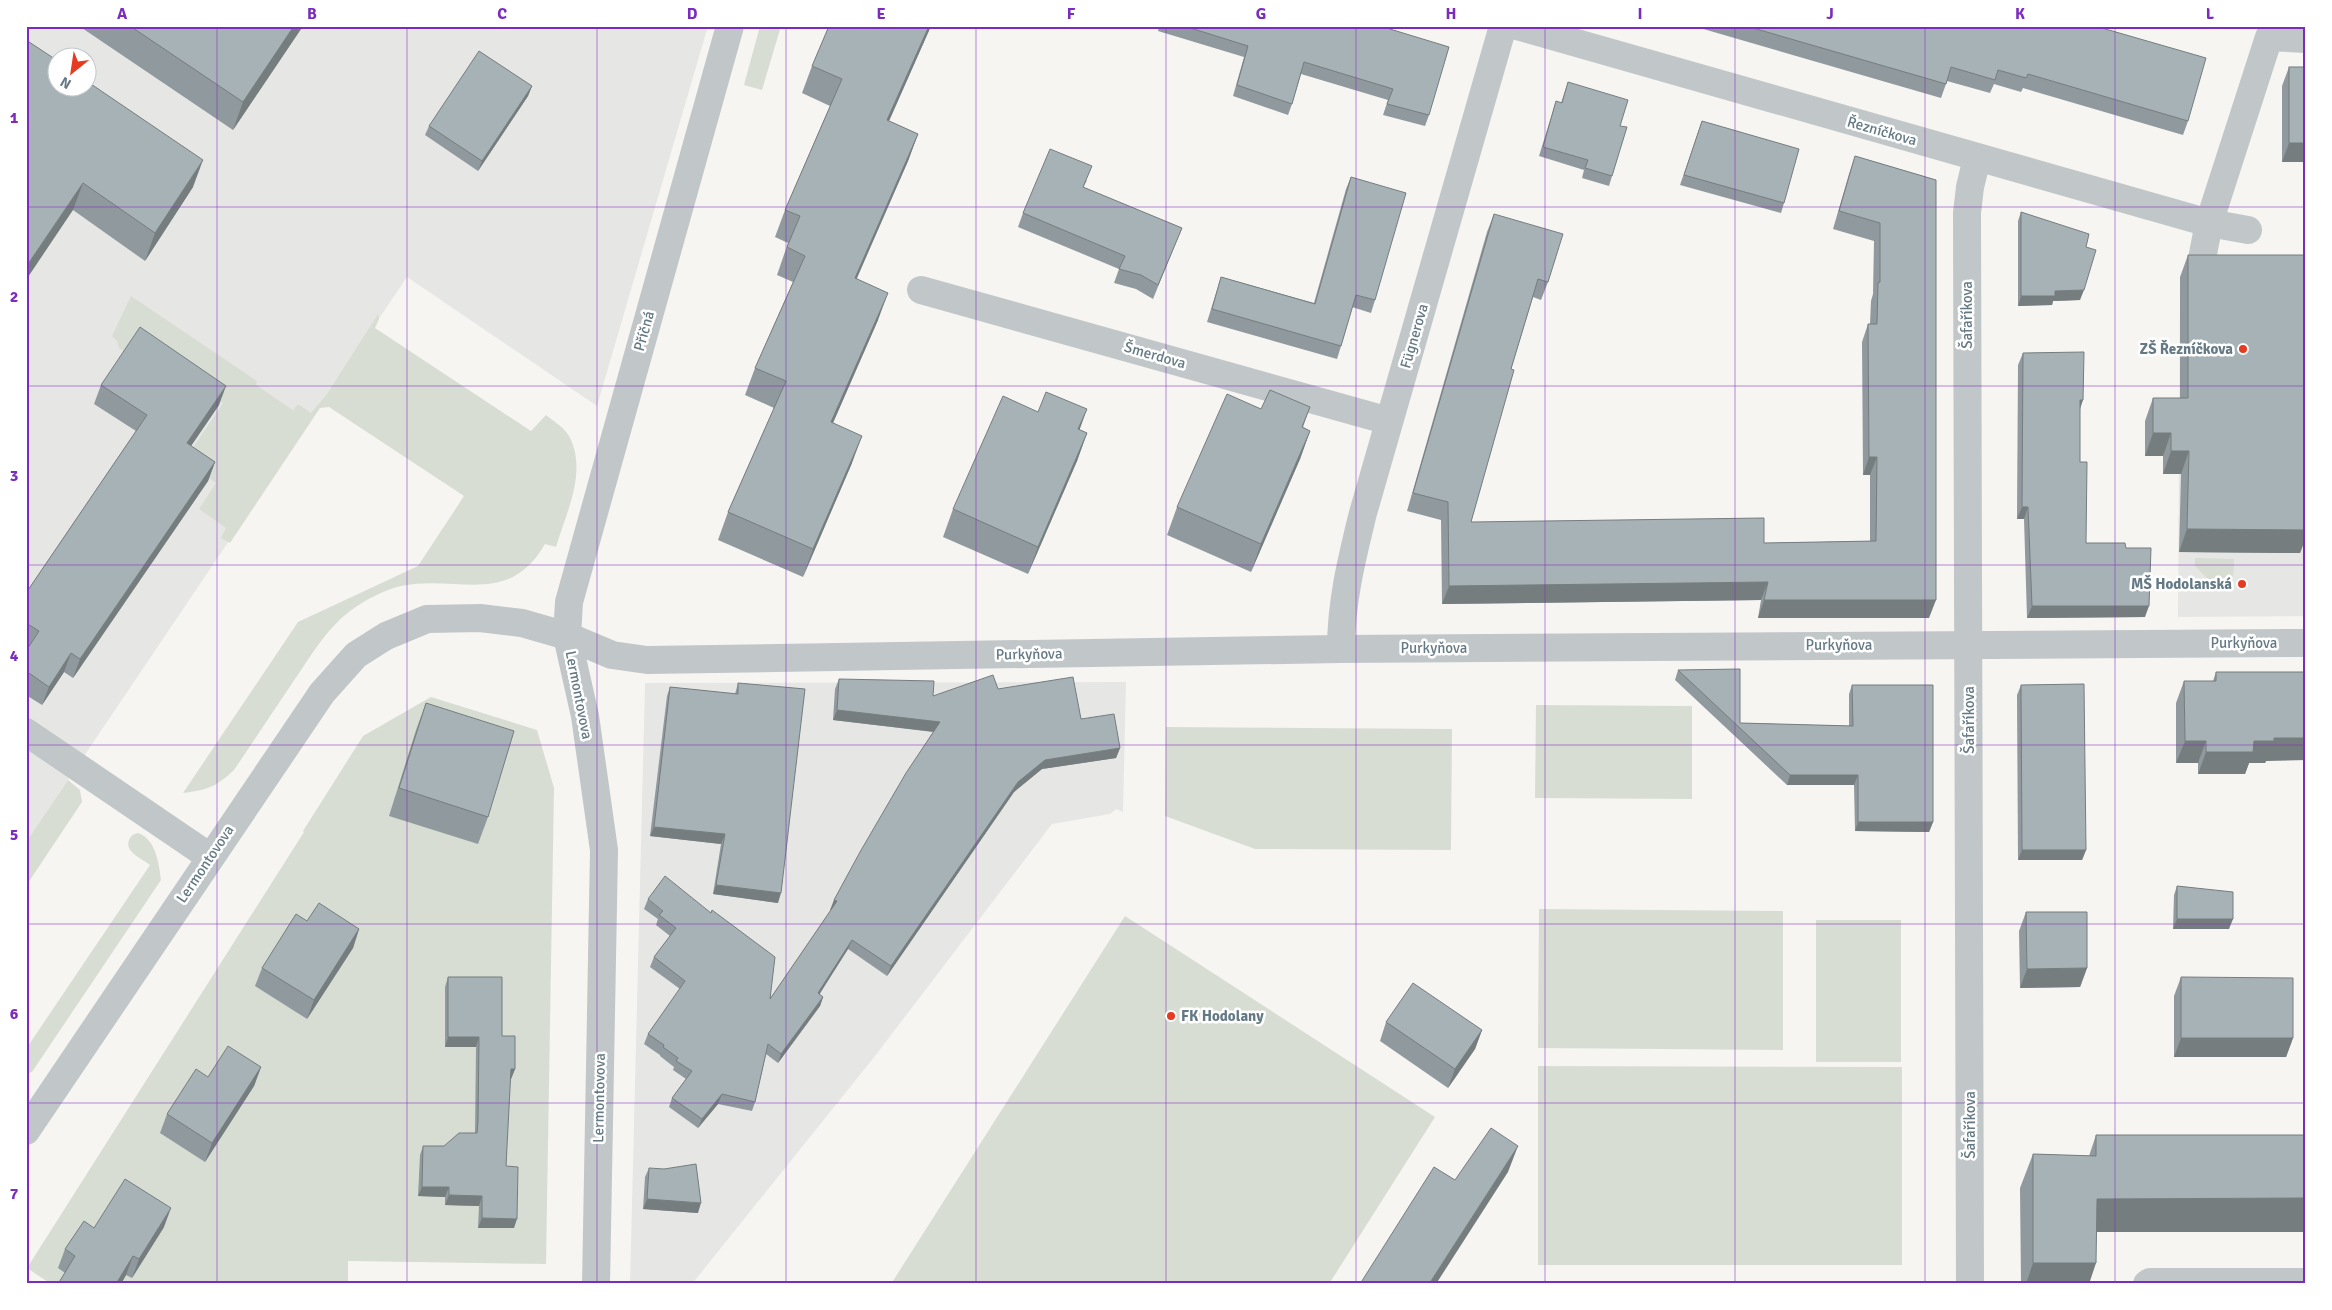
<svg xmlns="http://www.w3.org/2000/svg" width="2332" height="1310" viewBox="0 0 2332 1310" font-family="Signika,sans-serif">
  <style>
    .built { fill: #e6e7e5; fill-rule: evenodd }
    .green { fill: #d8ddd3 }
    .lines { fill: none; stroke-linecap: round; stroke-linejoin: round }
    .minor { stroke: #c1c6c8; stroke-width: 28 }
    .wall { fill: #90999d }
    .shaded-wall { fill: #757d7f }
    .building { fill: #a7b2b6; stroke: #757d7f }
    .grid { fill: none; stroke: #7b2cbf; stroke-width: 1; stroke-opacity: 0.55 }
    .poi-dot { fill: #e63a21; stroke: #fff; stroke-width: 2 }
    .labels { text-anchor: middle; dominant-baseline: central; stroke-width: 5; stroke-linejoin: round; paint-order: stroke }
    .street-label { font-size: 15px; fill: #647984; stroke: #fff }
    .poi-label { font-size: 15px; font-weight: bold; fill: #647984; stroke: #fff; text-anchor: end }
    .neatline { fill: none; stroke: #7b2cbf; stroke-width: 2 }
    .grid-label { font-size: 16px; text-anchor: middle; font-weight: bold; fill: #7b2cbf }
  </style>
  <rect width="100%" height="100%" fill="#f6f5f2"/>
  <g class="built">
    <path d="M26 26H708L597 406 407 277 26 842ZM58 58H88V88H58Z"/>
    <polygon points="2180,277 2306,277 2306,616 2178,617"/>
    <polygon points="1126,682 1123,812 1116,809 1110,814 1052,824 875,1056 692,1284 630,1284 645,683"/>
  </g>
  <g class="green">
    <polygon points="760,26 781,26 762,90 744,85"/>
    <path d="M131 296 257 381 256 385 293 410 298 404 311 413 327 394 378 314 379 319 375 328 531 431 546 415C553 421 564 427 569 436 588 471 566 513 556 547L545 544C508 608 458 574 401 586 384 590 365 600 350 611 325 630 309 659 291 685 272 713 253 742 234 770 216 787 207 790 183 793L298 622 418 566 464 496 329 407 320 408 230 543 221 538 226 528 199 509 216 483 184 461 223 403 135 342 126 353 119 348 117 341 112 336Z"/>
    <polygon points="2195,558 2234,559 2233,587 2215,586 2195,566"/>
    <polygon points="431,697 537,730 554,788 546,1264 348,1261 348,1284 51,1284 27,1268 304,832 303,831 363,736"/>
    <polygon points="1536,705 1692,706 1692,799 1535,798"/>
    <polygon points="1166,727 1452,729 1451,850 1255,849 1165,816"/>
    <polygon points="68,780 80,790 82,802 26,886 26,842"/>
    <path d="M138 833C156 839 159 864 161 880L32 1072 26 1074V1049L150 865C143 859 124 852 129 840 131 835 134 834 138 833Z"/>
    <polygon points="1539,909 1783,911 1783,1050 1538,1048"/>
    <polygon points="1125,916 1435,1117 1329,1284 891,1284"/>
    <rect x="1816" y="920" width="85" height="142"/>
    <polygon points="1538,1066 1902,1067 1902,1265 1538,1265"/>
  </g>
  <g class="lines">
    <g class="minor">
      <polyline points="1517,26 2209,223 2248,230"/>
      <polyline points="2202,259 2209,223 2269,37 2306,39"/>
      <polyline points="921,290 1389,421"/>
      <path d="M1341 649C1341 601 1352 558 1363 513L1503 26"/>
      <polyline points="26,732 210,857"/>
      <polyline points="26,1131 322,693 356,655 386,636 427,619 480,618 522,623 567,636 612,655 647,660 1341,649 2306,643"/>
      <polyline points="596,1284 604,850 585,716 567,636 569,602 730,26"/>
      <polyline points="1970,1284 1967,213 1970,187 1977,158"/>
      <polyline points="2147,1284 2150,1282 2306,1282"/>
    </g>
  </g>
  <g class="wall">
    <polygon points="79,26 303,26 233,130"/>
    <polygon points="829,26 931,26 889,121 918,134 908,161 857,278 878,320 833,423 852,463 803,577 718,540 728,512 774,408 745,395 755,368 793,282 777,275 788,243 775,237 785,210 830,106 802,93 812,66"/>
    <polygon points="1159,26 1380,26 1429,115 1425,126 1383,115 1388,100 1301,74 1292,104 1288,115 1233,96 1244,57 1158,31"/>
    <polygon points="1693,26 2095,26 2188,121 2183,135 2023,88 2021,92 1994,84 1990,93 1947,81 1941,98"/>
    <polygon points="26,40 193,187 145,261 73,210"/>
    <polygon points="2289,67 2306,67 2306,162 2282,162 2282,86"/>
    <polygon points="1568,82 1620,126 1612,176 1609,186 1582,178 1584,170 1539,156 1556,101 1561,103"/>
    <polygon points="532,86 528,96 478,171 425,135 429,126"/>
    <polygon points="1702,121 1784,203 1781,213 1680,185"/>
    <polygon points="1855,156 1936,180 1929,618 1758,618 1761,600 1442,604 1441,520 1407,511 1487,232 1494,214 1548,282 1541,300 1533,297 1511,369 1471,522 1764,543 1870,541 1870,475 1863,475 1862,342 1868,324 1870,324 1871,301 1873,294 1874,241 1833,229 1849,174"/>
    <polygon points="1351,177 1375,300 1371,313 1352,307 1341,346 1337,359 1207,322 1221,277 1314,303 1346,189"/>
    <polygon points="1087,180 1083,188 1182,228 1153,299 1136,289 1114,283 1119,269 1018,227 1023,213"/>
    <polygon points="2021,212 2086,247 2080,300 2053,301 2052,305 2018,306 2018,221"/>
    <polygon points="2188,255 2306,255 2306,537 2300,553 2179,552 2181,474 2163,474 2163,456 2145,456 2145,421 2153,398 2180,398 2180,277"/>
    <polygon points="2023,353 2080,410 2080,462 2086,543 2126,548 2145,617 2027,618 2024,519 2017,519 2018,365"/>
    <polygon points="101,385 219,405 191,446 215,462 208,481 73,678 64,672 42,705 26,695 26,651 29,648 26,646 26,593 136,431 94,404"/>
    <polygon points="1310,407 1303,427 1310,431 1300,459 1251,572 1167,535 1177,507 1261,409"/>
    <polygon points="1080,430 1087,433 1077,461 1028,574 943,537 953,509"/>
    <polygon points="1678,670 1740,723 1849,726 1849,694 1852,685 1933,822 1929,832 1855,831 1854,785 1787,785 1675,680"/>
    <polygon points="2216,672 2266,761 2265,763 2249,763 2245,774 2198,774 2198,763 2176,763 2176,703 2184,681 2213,681"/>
    <polygon points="839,679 933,696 998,689 1081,719 1120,748 1116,758 1042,769 1014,792 887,976 848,949 819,994 823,997 820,1006 778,1063 766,1054 755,1102 752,1111 718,1104 698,1128 669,1107 672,1098 686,1079 673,1070 674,1067 660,1056 660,1055 644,1044 648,1034 680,989 650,967 654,957 670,936 656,925 658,919 644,909 648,899 770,999 831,910 834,900 933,732 833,720 835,689"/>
    <polygon points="738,683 778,903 713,894 721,844 650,836 667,696 670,687 735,694"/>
    <polygon points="2021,685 2086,850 2082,860 2018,860 2017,695"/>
    <polygon points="426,703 488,817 478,844 389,816 416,730"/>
    <polygon points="2177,886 2229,929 2173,929 2174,895"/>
    <polygon points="2026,912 2087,968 2080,987 2020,988 2019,931"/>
    <polygon points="307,921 359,929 353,948 307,1019 255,986 262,968"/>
    <polygon points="448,977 502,1036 515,1069 511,1079 510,1079 506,1166 514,1228 478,1228 479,1206 445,1205 445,1197 418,1196 420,1155 423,1146 444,1146 475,1133 476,1047 445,1047 445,987"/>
    <polygon points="2181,977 2293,1038 2286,1057 2174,1057 2174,996"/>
    <polygon points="1386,1022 1482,1030 1475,1049 1448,1088 1380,1041"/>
    <polygon points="261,1067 254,1086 205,1162 160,1133 167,1114"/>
    <polygon points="2096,1135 2306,1135 2306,1232 2097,1232 2089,1284 2021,1284 2020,1188 2033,1154 2089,1156"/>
    <polygon points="649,1168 698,1213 643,1209 645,1177"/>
    <polygon points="164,1227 132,1278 126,1275 121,1284 58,1284 65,1273 58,1268 65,1249 94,1228"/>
  </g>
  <g class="shaded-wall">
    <polygon points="294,26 303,26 233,130 243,102"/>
    <polygon points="929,26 931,26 877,148 887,120"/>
    <polygon points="532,86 528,96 478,171 482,161"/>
    <polygon points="918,134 908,161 845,305 855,278"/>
    <polygon points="2289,143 2306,143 2306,162 2282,162"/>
    <polygon points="203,160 193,187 145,261 155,233"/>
    <polygon points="83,183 73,210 26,280 26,267"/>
    <polygon points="2084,290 2080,300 2053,301 2052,305 2018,306 2021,296 2055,291"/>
    <polygon points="888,293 878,320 821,450 831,422"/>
    <polygon points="226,386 219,405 180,462 187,443"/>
    <polygon points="2080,400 2083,400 2079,412"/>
    <polygon points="1087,409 1077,437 1078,429"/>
    <polygon points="1310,431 1300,459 1251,572 1261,544"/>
    <polygon points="1087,433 1077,461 1028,574 1038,547"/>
    <polygon points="2153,433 2171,433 2163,456 2145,456"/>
    <polygon points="862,436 852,463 803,577 813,549"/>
    <polygon points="2171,451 2189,451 2181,474 2163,474"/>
    <polygon points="1869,457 1877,457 1870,475 1863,475"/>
    <polygon points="215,462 208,481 73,678 80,659"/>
    <polygon points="2022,507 2028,507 2024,519 2017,519"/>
    <polygon points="2187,529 2306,530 2306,537 2300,553 2179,552"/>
    <polygon points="1768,582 1761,600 1442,604 1449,586"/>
    <polygon points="1764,600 1936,600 1929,618 1758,618"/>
    <polygon points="2032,606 2149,606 2145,617 2027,618"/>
    <polygon points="71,653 64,672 42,705 49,687"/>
    <polygon points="837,710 940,722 936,732 833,720"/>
    <polygon points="2274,738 2306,738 2306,760 2266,761 2265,763 2249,763 2245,774 2198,774 2206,752 2254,741"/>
    <polygon points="2185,741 2206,741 2198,763 2176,763"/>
    <polygon points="1120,748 1116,758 1042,769 1014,792 887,976 891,966 1018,782 1045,760"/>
    <polygon points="1790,775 1858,775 1854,785 1787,785"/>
    <polygon points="1858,822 1933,822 1929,832 1855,831"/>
    <polygon points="654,827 725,834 721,844 650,836"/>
    <polygon points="2022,850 2086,850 2082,860 2018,860"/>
    <polygon points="716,885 781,893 778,903 713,894"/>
    <polygon points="834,900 837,901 833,910 830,910"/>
    <polygon points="2177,919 2233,919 2229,929 2173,929"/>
    <polygon points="359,929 353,948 307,1019 314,1000"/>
    <polygon points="852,940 848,949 814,1003 818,993"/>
    <polygon points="2087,968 2080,987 2020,988 2027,969"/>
    <polygon points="823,997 820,1006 778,1063 781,1054"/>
    <polygon points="1482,1030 1475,1049 1448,1088 1455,1069"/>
    <polygon points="448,1037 479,1037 476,1047 445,1047"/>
    <polygon points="2181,1038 2293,1038 2286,1057 2174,1057"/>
    <polygon points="261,1067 254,1086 205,1162 212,1143"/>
    <polygon points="511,1069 515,1069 511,1079 507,1079"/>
    <polygon points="722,1094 718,1104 698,1128 702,1119"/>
    <polygon points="1518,1146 1508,1172 1436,1284 1429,1284"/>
    <polygon points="422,1187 449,1187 445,1197 418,1196"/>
    <polygon points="449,1195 482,1196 479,1206 445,1205"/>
    <polygon points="2306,1198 2306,1232 2085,1232 2097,1199"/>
    <polygon points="647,1199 701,1203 698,1213 643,1209"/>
    <polygon points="171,1208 164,1227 132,1278 139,1259"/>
    <polygon points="482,1218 517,1219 514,1228 478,1228"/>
    <polygon points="133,1256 126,1275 121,1284 116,1284"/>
    <polygon points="2033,1263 2096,1263 2089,1284 2026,1284"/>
  </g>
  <g class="building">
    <polygon points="130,26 294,26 243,102"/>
    <polygon points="829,26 929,26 887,120 918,134 855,278 888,293 831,422 862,436 813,549 728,512 786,381 755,368 805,256 787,247 800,216 785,210 842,79 812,66"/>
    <polygon points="1184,26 1380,26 1449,47 1429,115 1387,104 1393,89 1304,62 1292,104 1237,85 1248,46"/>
    <polygon points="1746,26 2095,26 2206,58 2188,121 2028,74 2026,78 1998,70 1995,80 1951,67 1946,84"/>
    <polygon points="26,40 58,61 58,88 88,88 88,82 203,160 155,233 83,183 26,267"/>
    <polygon points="479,51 532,86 482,161 429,126"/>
    <rect x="2289" y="67" width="17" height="76"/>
    <polygon points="1568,82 1628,100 1620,126 1627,127 1612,176 1585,168 1588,160 1543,147 1556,101 1562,103"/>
    <polygon points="1702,121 1799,149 1784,203 1684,175"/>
    <polygon points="1050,149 1092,166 1083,187 1182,228 1158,285 1141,275 1119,269 1125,256 1023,213"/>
    <polygon points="1855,156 1936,180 1936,600 1764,600 1768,582 1449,586 1448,502 1413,493 1494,214 1563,234 1548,282 1538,279 1511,369 1514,370 1471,522 1764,518 1764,543 1876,541 1877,457 1869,457 1868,324 1877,324 1878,283 1880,282 1880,223 1839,211"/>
    <polygon points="1351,177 1406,193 1375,300 1356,295 1341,346 1212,309 1221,277 1315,304"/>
    <polygon points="2021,212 2089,234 2086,247 2096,250 2084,290 2055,291 2055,296 2021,296"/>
    <polygon points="2188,255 2306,255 2306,530 2187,529 2189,451 2171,451 2171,433 2153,433 2153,398 2188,398"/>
    <polygon points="140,327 226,386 187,443 215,462 80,659 71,653 49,687 26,671 26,651 39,631 26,623 26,593 147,415 101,385"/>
    <polygon points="2084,352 2083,400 2080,400 2080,462 2087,462 2086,543 2125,543 2126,548 2151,548 2149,606 2032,606 2028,507 2022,507 2023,353"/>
    <polygon points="1270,390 1310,407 1302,427 1310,431 1261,544 1177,507 1227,394 1261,409"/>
    <polygon points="1046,392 1087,409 1078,429 1087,433 1038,547 953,509 1003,396 1038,412"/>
    <polygon points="1740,669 1740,723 1853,726 1852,685 1933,685 1933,822 1858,822 1858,775 1790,775 1678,670"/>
    <polygon points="2216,672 2306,672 2306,738 2274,738 2274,741 2254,741 2253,752 2206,752 2206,741 2185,741 2184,681 2216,681"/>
    <polygon points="993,675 998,689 1073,677 1081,719 1114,714 1120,748 1045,760 1018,782 891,966 852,940 818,993 823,997 781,1054 768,1044 755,1102 722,1094 702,1119 672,1098 692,1071 676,1061 678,1058 663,1047 664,1045 648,1034 685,981 654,957 676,928 659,915 663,911 648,899 665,876 711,913 712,910 775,957 770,999 837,901 834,900 860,852 906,773 940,722 837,710 839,679 934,681 933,696"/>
    <polygon points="738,683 805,689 781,893 716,885 725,834 654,827 670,687 738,694"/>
    <polygon points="2084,684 2086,850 2022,850 2021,685"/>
    <polygon points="426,703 514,731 488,817 399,788"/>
    <polygon points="2177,886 2233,892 2233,919 2177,919"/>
    <polygon points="319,903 359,929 314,1000 262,968 296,914 307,921"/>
    <polygon points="2026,912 2087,912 2087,968 2027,969"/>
    <polygon points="448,977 502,977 502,1036 515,1036 515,1069 511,1069 506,1166 518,1167 517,1219 482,1218 482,1196 449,1195 449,1187 422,1187 423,1146 444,1146 459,1133 477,1133 478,1122 479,1037 448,1037"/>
    <polygon points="2181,977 2293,978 2293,1038 2181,1038"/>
    <polygon points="1413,983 1482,1030 1455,1069 1386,1022"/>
    <polygon points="228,1046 261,1067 212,1143 167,1114 196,1069 208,1077"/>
    <polygon points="1491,1128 1518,1146 1429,1284 1360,1284 1434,1167 1455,1180"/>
    <polygon points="2096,1135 2306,1135 2306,1198 2097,1199 2096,1263 2033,1263 2033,1154 2096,1156"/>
    <polygon points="696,1164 701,1203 647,1199 649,1168 664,1169"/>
    <polygon points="125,1179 171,1208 139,1259 133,1256 116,1284 58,1284 75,1256 65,1249 84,1221 94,1228"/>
  </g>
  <path class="grid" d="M217 26V1284M407 26V1284M597 26V1284M786 26V1284M976 26V1284M1166 26V1284M1356 26V1284M1545 26V1284M1735 26V1284M1925 26V1284M2115 26V1284M26 207H2306M26 386H2306M26 565H2306M26 745H2306M26 924H2306M26 1103H2306"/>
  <g class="poi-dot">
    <circle cx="2243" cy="349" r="5"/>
    <circle cx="2242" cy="584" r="5"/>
    <circle cx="1171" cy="1016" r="5"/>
  </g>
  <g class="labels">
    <g class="street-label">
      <text transform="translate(1882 131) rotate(16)">Řezníčkova</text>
      <text transform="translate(1967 315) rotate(-90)">Šafaříkova</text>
      <text transform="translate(644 331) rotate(-74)">Příčná</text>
      <text transform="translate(1414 336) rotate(-74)">Fügnerova</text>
      <text transform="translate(1155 355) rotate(16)">Šmerdova</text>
      <text x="2244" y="643">Purkyňova</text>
      <text x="1839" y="645">Purkyňova</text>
      <text x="1434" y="648">Purkyňova</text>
      <text transform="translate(1029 654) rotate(-1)">Purkyňova</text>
      <text transform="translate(579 695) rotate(79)">Lermontovova</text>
      <text transform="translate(1969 720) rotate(-90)">Šafaříkova</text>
      <text transform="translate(205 864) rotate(-56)">Lermontovova</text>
      <text transform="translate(599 1098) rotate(-89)">Lermontovova</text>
      <text transform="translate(1970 1125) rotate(-90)">Šafaříkova</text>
    </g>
    <g class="poi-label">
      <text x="2233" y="349">ZŠ Řezníčkova</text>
      <text x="2232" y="584">MŠ Hodolanská</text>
      <text x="1181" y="1016" text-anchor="start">FK Hodolany</text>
    </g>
  </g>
  <rect width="2332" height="1310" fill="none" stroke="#ffffff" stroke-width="55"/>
  <g transform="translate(72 72) rotate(210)"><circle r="24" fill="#ffffff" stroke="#c1c9ce"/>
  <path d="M0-4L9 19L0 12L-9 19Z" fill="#e63a21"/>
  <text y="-8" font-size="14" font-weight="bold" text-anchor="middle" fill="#647984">N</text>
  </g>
  <rect x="28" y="28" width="2276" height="1254" class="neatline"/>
  <g class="grid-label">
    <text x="122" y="19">A</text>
    <text x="312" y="19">B</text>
    <text x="502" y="19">C</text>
    <text x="692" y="19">D</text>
    <text x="881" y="19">E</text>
    <text x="1071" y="19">F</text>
    <text x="1261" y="19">G</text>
    <text x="1451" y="19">H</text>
    <text x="1640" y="19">I</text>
    <text x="1830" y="19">J</text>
    <text x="2020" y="19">K</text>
    <text x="2210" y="19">L</text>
    <text x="14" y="123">1</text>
    <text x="14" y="302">2</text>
    <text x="14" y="481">3</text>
    <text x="14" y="661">4</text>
    <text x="14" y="840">5</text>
    <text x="14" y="1019">6</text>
    <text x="14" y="1199">7</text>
  </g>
</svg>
